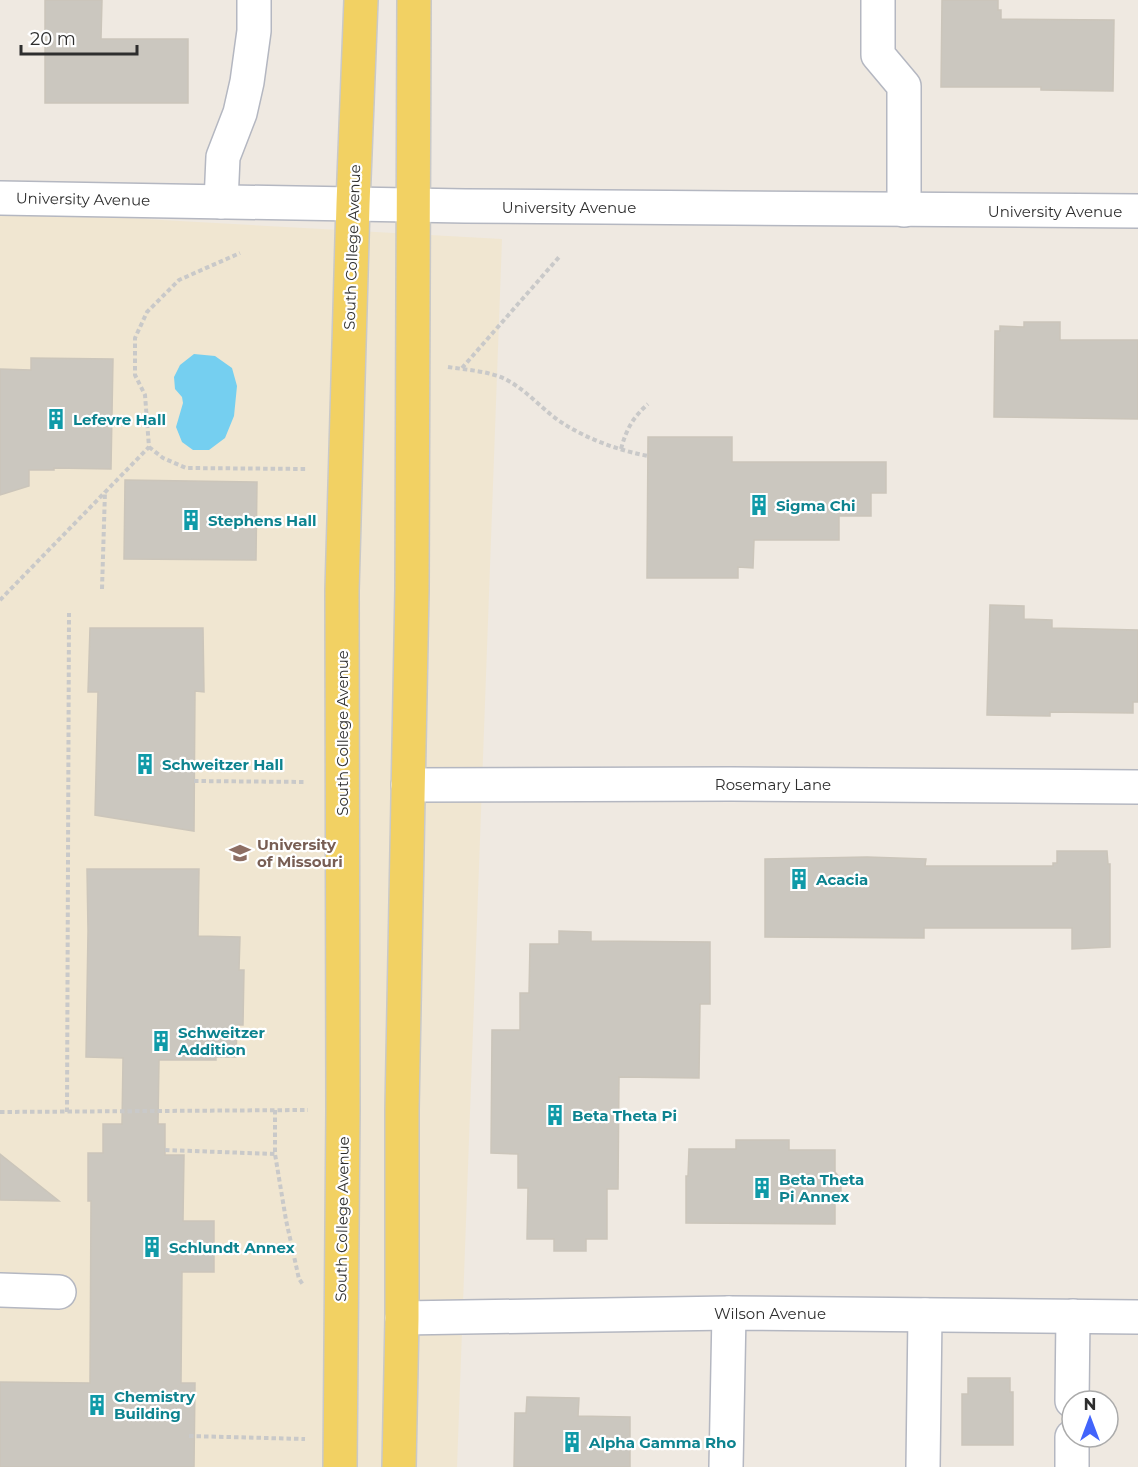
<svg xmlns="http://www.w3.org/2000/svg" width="1138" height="1467" viewBox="0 0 1138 1467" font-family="Montserrat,sans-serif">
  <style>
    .education { fill: #f0e6d1 }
    .water { fill: #75cff0 }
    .building { fill: #cbc7bf; stroke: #cbc5ba; stroke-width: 1.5 }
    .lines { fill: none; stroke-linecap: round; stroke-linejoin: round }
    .minor-casing { stroke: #b4b7c1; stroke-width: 36 }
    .major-casing { stroke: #c9c9c9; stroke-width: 36 }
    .path { stroke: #c9c9c9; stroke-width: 4; stroke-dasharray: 4.5 3; stroke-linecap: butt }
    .minor { stroke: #fff; stroke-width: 33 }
    .major { stroke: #f2d163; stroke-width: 33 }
    .labels { text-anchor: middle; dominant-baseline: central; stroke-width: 4.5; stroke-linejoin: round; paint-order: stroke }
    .street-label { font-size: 15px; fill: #2e2e2e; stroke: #fff }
    .culture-label { font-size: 15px; font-weight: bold; fill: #0d838f; stroke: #fff; text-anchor: start }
    .education-label { font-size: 15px; font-weight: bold; fill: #785e54; stroke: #fff; text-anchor: start }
  </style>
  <rect width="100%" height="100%" fill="#efe9e1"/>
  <polygon class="education" points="0,211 502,239 457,1467 0,1467"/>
  <polygon class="water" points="194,354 215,356 232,368 237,386 234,416 225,438 209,450 193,450 182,442 176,427 183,403 182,397 175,389 174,377 180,365"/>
  <g class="building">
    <polygon points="45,0 102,0 101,39 188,39 188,103 45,103"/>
    <polygon points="942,0 998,0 998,10 1001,10 1001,19 1114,20 1113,91 1041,90 1041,87 941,87"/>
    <polygon points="1024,322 1060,322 1060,340 1138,340 1138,419 994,417 995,331 1000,331 1000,326 1024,327"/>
    <polygon points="31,358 113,359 111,469 54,468 54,470 29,470 29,486 0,495 0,369 31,370"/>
    <polygon points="648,437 732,437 732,462 886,462 886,493 871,493 871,516 839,516 839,540 754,540 753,568 738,567 738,578 647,578"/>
    <polygon points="125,480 257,482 256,560 124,559"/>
    <polygon points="990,605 1024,606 1024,619 1052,620 1052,628 1138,630 1138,702 1133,702 1133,713 1050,712 1050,716 987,715"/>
    <polygon points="90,628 203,628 204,692 195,691 194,831 95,815 98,692 88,692"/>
    <polygon points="1057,851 1107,851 1108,864 1110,864 1110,947 1072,949 1072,928 924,928 924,938 765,937 765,859 867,857 926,859 925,866 1053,866 1053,863 1057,863"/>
    <polygon points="87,869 199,869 198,936 240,937 239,970 244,970 243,1025 237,1025 236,1057 216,1057 216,1060 159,1060 158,1124 165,1124 165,1155 184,1155 183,1221 214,1221 214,1272 182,1272 181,1383 195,1383 194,1467 0,1467 0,1382 90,1383 91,1201 88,1201 88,1153 103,1153 103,1124 122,1124 123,1058 86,1057 88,931"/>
    <polygon points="559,931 591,932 591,941 710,942 710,1004 700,1004 699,1078 619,1077 618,1189 607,1189 607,1239 586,1239 586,1251 554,1251 554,1239 527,1239 528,1188 518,1188 518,1154 491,1153 492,1030 520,1030 520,993 529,993 530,944 559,944"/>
    <polygon points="736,1140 789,1140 789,1150 835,1150 835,1172 841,1179 841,1196 835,1203 835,1224 686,1223 686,1176 688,1176 689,1149 736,1149"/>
    <polygon points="0,1154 59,1201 0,1200"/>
    <polygon points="968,1378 1010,1378 1010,1392 1013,1392 1013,1445 962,1445 962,1394 968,1394"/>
    <polygon points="527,1397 579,1398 578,1416 630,1417 630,1467 514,1467 515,1413 526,1413"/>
  </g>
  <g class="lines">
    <defs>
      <g id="minor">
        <polyline points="878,0 878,55 904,86 904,210"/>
        <polyline points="0,198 465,206 1138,211"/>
        <polyline points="221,202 223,157 240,113 247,82 254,31 254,0"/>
        <polyline points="408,785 731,784 1138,787"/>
        <polyline points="0,1290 59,1292"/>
        <polyline points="402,1318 729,1313 1138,1317"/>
        <polyline points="1072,1401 1073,1316"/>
        <polyline points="726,1467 729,1313"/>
        <polyline points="923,1467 925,1315"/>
        <polyline points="1072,1467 1072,1437"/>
      </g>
      <g id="major">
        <polyline points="340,1467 343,1110 342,591 353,204 361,0"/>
        <polyline points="399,1467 402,1318 402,1110 412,590 414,0"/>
      </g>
    </defs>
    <use href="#minor" class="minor-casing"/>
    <use href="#major" class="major-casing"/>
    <g class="path">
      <path d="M448 367C467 370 490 371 507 380 527 391 540 407 558 420 584 438 617 450 648 456"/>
      <polyline points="462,368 560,256"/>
      <polyline points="149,447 163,458 186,468 307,469"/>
      <path d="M621 449C626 430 633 417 648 404"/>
      <polyline points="102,589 105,491"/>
      <polyline points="0,600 149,447 145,395 135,375 135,338 147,312 179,280 240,253"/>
      <polyline points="194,781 306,782"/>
      <polyline points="275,1110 275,1154 286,1220 299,1279 304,1286"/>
      <polyline points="0,1112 308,1110"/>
      <polyline points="67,1112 69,613"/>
      <polyline points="165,1150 275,1154"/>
      <polyline points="189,1436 305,1439"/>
    </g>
    <use href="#minor" class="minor"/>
    <use href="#major" class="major"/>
  </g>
  <defs>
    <symbol id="building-bare" viewBox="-9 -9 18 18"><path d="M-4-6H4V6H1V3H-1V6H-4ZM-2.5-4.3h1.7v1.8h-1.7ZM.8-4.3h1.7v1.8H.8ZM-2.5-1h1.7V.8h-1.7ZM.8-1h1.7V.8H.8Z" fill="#0f9aa8" stroke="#fff" stroke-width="2.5" paint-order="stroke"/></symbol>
    <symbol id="university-bare" viewBox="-9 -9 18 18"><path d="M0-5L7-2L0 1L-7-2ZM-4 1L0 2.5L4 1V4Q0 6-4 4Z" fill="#8d6e63" stroke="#fff" stroke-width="2.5" paint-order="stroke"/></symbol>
  </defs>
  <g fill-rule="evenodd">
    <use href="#building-bare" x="41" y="404" width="30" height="30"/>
    <use href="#building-bare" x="744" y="490" width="30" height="30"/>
    <use href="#building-bare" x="176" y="505" width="30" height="30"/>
    <use href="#building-bare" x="130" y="749" width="30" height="30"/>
    <use href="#university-bare" x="225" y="838" width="30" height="30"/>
    <use href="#building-bare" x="784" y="864" width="30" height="30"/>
    <use href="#building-bare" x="146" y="1026" width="30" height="30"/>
    <use href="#building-bare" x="540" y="1100" width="30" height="30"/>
    <use href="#building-bare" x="747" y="1173" width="30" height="30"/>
    <use href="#building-bare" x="137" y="1232" width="30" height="30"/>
    <use href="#building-bare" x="82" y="1390" width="30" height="30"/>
    <use href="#building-bare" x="557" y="1427" width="30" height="30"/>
  </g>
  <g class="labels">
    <g class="street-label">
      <text transform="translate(83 199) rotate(1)">University Avenue</text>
      <text x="569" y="207">University Avenue</text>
      <text x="1055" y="211">University Avenue</text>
      <text transform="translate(352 247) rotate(-88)">South College Avenue</text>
      <text transform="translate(342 733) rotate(-90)">South College Avenue</text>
      <text x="773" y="784">Rosemary Lane</text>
      <text transform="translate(342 1219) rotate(-89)">South College Avenue</text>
      <text x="770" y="1313">Wilson Avenue</text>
    </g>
    <g class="culture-label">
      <text x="73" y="419">Lefevre Hall</text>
      <text x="776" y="505">Sigma Chi</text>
      <text x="208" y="520">Stephens Hall</text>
      <text x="162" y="764">Schweitzer Hall</text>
      <text x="816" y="879">Acacia</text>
      <text x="178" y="1032">Schweitzer<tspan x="178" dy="17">Addition</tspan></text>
      <text x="572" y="1115">Beta Theta Pi</text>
      <text x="779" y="1179">Beta Theta<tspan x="779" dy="17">Pi Annex</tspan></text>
      <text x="169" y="1247">Schlundt Annex</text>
      <text x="114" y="1396">Chemistry<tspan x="114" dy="17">Building</tspan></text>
      <text x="589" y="1442">Alpha Gamma Rho</text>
    </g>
    <g class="education-label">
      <text x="257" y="844">University<tspan x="257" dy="17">of Missouri</tspan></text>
    </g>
  </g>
  <g transform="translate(1090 1419)"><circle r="28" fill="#ffffff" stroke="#ababab" stroke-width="1.5"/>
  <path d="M0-4.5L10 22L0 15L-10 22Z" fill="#4264fb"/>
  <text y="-9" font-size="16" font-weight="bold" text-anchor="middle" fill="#2e2e2e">N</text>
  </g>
  <path d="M21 45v9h116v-9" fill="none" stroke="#2e2e2e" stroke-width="3"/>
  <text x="30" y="45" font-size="18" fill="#2e2e2e" stroke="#ffffff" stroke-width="4.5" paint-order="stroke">20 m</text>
</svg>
